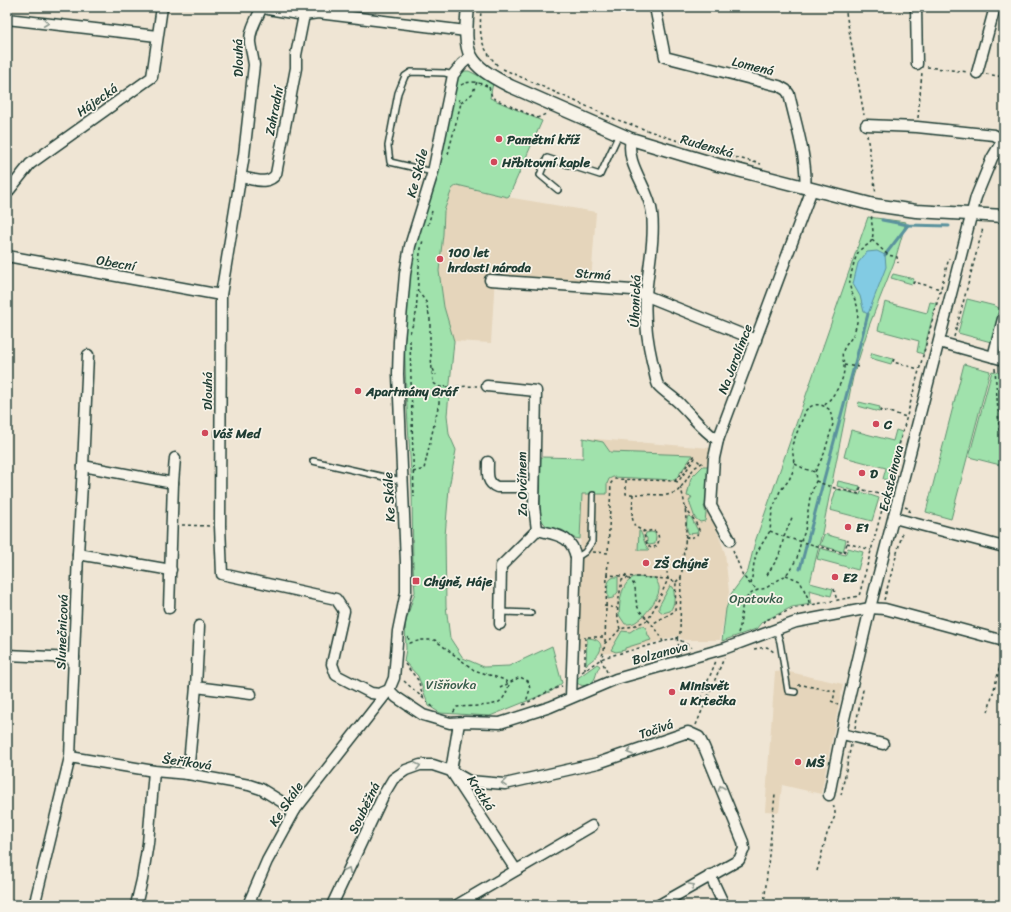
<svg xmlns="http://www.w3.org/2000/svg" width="1011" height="912" viewBox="0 0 1011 912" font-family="Sriracha,sans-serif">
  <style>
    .built { fill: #e5d5bb }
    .green { fill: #a0e2ac; stroke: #609070 }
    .water { fill: #82cbe3; stroke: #5a929d }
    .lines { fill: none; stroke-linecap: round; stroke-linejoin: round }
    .stream { stroke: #5a929d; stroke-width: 3 }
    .service-casing { stroke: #1f3d34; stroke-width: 8 }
    .minor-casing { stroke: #1f3d34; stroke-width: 13 }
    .tertiary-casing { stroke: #1f3d34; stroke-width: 15 }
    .path { stroke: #1f3d34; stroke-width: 1.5; stroke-dasharray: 3 3; stroke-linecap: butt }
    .service { stroke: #f7f3e8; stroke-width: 5 }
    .minor { stroke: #f7f3e8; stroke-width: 10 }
    .tertiary { stroke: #f7f3e8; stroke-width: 12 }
    .oneway { stroke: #8b988e }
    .poi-dot { fill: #d1495b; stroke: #f7f3e8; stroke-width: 1.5 }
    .labels { text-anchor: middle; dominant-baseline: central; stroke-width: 3.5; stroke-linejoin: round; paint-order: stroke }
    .street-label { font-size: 13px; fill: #1f3d34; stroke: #f7f3e8 }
    .poi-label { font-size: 13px; font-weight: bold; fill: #1f3d34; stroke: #f7f3e8; text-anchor: start }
    .park-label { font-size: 13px; fill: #395e4c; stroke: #f7f3e8 }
  </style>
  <rect width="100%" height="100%" fill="#efe5d4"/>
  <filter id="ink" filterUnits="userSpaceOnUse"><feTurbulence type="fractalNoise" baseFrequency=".025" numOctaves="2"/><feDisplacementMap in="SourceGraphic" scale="8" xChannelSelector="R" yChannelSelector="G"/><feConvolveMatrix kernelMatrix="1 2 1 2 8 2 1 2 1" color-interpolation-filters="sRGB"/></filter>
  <g filter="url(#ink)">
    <g class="built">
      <polygon points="457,185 507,197 596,212 591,282 495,276 491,343 454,341 444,307 439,271 443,234 444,211 452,189"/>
      <polygon points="583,438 711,448 708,506 725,553 729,592 720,640 684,640 677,636 620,652 613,653 593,654 578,647"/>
      <polygon points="785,671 843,684 821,794 782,785 779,812 765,811 775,672"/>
    </g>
    <g class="green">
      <polygon points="465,71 469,71 493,83 490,98 542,121 509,196 507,197 457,185 452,189 444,211 443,234 439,271 444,307 454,341 447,415 449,434 456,450 449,488 445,536 446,606 450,638 463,658 484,667 509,666 552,646 562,683 552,691 490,716 440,713 429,706 418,676 404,661 406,649 405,624 415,592 413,566 412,490 406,391 404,336 409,279 414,244 455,83 458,77"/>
      <polygon points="868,217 906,222 895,260 869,326 853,377 822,533 810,583 833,589 831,596 809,590 812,604 792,607 762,622 756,629 722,641 726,609 731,594 748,571 755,542"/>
      <polygon points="893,274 914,279 912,284 891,278"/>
      <polygon points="967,299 995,306 999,308 1000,311 991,342 958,333"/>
      <polygon points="885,302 927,313 930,302 936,303 923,354 917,352 919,341 878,330"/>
      <polygon points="872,353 893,359 891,364 870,358"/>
      <polygon points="964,364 990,371 951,519 926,512"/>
      <polygon points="992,371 1004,374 1004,466 969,457"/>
      <polygon points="859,402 880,407 879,412 858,406"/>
      <polygon points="851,430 893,441 896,430 902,432 889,480 883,479 886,468 844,457"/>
      <polygon points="583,438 603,442 610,452 693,455 675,480 613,477 609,479 607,484 607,494 582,494 580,539 574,538 562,530 547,527 540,518 541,457 583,458"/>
      <polygon points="703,466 710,466 708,506 704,506 706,513 705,521 700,522 695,518 689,501 692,497 687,496 691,478"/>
      <polygon points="838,481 860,486 858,492 837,486"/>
      <polygon points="836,489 860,495 861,492 879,498 872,521 830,510"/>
      <path d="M688 516 691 517 698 531 697 533 689 534C686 530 686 521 688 516Z"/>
      <path d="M639 531H640C644 538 644 544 649 550H638Z"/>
      <polygon points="651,532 655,533 656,537 655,544 649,545 647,543 647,538 645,536 646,533"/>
      <polygon points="824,534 846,540 843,552 820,545"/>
      <polygon points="820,548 845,555 848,548 863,552 858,570 817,559"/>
      <path d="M614 577H618V592L613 598 608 599C608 591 605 580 614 577Z"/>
      <path d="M634 577 655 578C657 582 660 586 659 590 659 598 644 617 637 621 633 624 630 624 625 624L619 615C620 601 620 585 634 577Z"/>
      <path d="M670 586 673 587C675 594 675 605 670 611L663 613 659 610V606Z"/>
      <polygon points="639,626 643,626 646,628 648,635 651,640 625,648 625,650 616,652 611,650 622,631 630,632"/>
      <path d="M587 638C594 638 604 641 600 651 598 657 590 661 586 665Z"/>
      <path d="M597 664 600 666C597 669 597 673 595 678 591 686 580 689 575 680Z"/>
    </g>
    <polygon class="water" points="877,251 885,255 886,267 868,314 864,312 860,296 853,284 858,263 867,252"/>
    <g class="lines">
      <g class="stream">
        <polyline points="882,220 908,225 949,226"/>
        <polyline points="885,255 908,225"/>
        <polyline points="800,569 868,314"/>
      </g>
      <defs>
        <g id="service">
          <polyline points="433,172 390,162 388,146 398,93 405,76 411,72 445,73 453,75"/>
          <polyline points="558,190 540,175 547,158 600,175 619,134"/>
          <polyline points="313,461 402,481"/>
          <polyline points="576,558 585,552 592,542 593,495"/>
          <polyline points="500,612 531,613"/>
          <polyline points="776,629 780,642 788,691 795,692"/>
        </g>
        <g id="minor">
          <path d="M262 7C257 18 249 31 250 43 251 50 253 57 254 65L244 155 221 295 220 526 222 574 336 599 344 611 332 664 336 675 371 693 379 694 389 690"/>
          <polyline points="264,7 268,9 304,15 318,13 466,31"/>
          <path d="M655 7 665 57 779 86 786 90 789 94C795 121 808 161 805 187"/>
          <polyline points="916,7 917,64"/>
          <polyline points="7,19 157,36"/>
          <polyline points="977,73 995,7"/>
          <polyline points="866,125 917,127 994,135 1003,140"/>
          <path d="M631 139C625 165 649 187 652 213 655 241 648 268 646 295 644 318 647 339 652 361 654 368 655 379 658 385 664 392 675 398 681 405 693 417 704 432 718 440"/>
          <path d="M241 177C253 179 268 186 276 174L296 68V55L304 15"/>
          <polyline points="7,193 30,164 152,77 162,7"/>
          <polyline points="7,256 221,295"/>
          <polyline points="490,280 632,290 756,340"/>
          <polyline points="939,342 1004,360"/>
          <polyline points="993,357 1004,315"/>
          <path d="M487 386 536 391 534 506 537 530C556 535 572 535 576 558L571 697"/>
          <path d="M488 462C488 473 486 483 497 487H534"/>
          <polyline points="83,466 173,483"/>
          <polyline points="894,518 1004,547"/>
          <polyline points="730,540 711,506 714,458 718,440 812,189"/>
          <polyline points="78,554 171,570"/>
          <polyline points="169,608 173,483 175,458"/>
          <polyline points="500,624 501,566 537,530"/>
          <polyline points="7,655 74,658"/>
          <polyline points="196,687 251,694"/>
          <polyline points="389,690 396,697 423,715 450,723 465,722 500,723 550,707 616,679 726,648 796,622 870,608 885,609 1004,641"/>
          <polyline points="459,723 451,771 516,870"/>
          <polyline points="842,734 883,744"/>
          <polyline points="70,757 154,771 188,774 249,785 261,789 295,810"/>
          <polyline points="188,774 196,687 199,626"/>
          <polyline points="829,795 844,719 870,608 976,197 992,158 1004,138"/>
          <polyline points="710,875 724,905"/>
          <polyline points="34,905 36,898 70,757 78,554 83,466 88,355"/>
          <polyline points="136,905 142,880 148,843 154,771"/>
          <polyline points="248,905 267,861 295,810 389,690 394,678 398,631 406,592 406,562 398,374 399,341 405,274 410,246 433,172 453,75 462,64 471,56"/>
          <polyline points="332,905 384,794 393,779 406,770 420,765 433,765 451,771 469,781 505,784 598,763 688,732 699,737 704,747 743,842 744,849 739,860 659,905"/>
          <polyline points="457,905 592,826"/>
        </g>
        <path id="tertiary" d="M468 7C463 55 467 64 510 86L631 139 718 165 874 205 916 211 1004 216"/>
      </defs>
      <use href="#service" class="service-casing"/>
      <use href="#minor" class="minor-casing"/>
      <use href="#tertiary" class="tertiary-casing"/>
      <g class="path">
        <path d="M481 7C480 35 478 44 498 66"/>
        <polyline points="845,7 864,115"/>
        <polyline points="927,67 968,72"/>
        <polyline points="503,69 615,119 684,143"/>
        <polyline points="986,74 1004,77"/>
        <path d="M461 85C470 80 478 82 487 86"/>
        <polyline points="489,87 492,97 495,99 537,118 546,114"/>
        <polyline points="461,103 472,94 477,82"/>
        <polyline points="918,118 922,72"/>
        <polyline points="1000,127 1004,120"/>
        <polyline points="867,135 876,194"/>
        <polyline points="707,150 761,164"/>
        <polyline points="448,154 461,103 457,98"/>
        <polyline points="428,225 432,211"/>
        <polyline points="872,240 888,255 897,257 898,263"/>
        <polyline points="913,284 914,282 941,289"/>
        <polyline points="418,291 426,302 430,319 430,343 433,383 440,387 477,386"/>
        <polyline points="410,333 416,314 420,253 423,240"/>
        <polyline points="954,337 983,228"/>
        <polyline points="410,340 414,497"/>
        <polyline points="894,359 893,362 919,369"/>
        <polyline points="844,365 859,367"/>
        <polyline points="995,368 1002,470"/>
        <polyline points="433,369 436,375"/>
        <path d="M825 405C834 395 845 381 844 366 844 361 841 356 843 351 845 345 850 341 853 335 856 328 858 320 858 312 858 300 848 292 850 280 852 271 854 259 859 251 863 246 870 246 872 239 875 229 870 224 872 215"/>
        <polyline points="880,412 881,410 907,417"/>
        <polyline points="795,464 805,469 815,472"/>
        <polyline points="413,472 424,469 439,403 440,387"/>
        <polyline points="626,480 626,494 667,495 677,492 685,482 694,468 705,461"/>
        <polyline points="675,481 678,482 695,458 701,464"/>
        <polyline points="816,481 831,487 859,494 860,489"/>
        <path d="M680 487C688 506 687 537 683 557"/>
        <polyline points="861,487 860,489 886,496"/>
        <polyline points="633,494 632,517 635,527 646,532 653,530 658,534 659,540 657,546 651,548 647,545 643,531"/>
        <polyline points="905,507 910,509 909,512"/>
        <path d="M685 508 695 521 700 532C696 536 692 539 686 537"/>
        <polyline points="182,525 210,526"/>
        <polyline points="770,531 784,537 844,553 848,540"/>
        <polyline points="847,543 871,550"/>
        <polyline points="733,550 743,576 751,585"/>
        <polyline points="593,552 608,553 611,483 615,479 675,481 695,455"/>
        <polyline points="607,575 608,561"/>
        <polyline points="767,575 779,556 784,537 793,515"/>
        <polyline points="786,575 800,581 808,598 810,606"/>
        <polyline points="681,577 680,633 677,638 692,648"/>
        <polyline points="676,582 681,577 683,565"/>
        <polyline points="416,584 417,574"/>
        <polyline points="834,589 837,601"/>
        <polyline points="884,600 903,531"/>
        <polyline points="604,606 617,608"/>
        <polyline points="763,623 764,621 795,608 859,596 949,258"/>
        <path d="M620 629C615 610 619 600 622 580L628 578"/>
        <path d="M738 633C745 615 735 600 758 590L751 585 754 563 757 552 770 531 772 511 780 491 789 480 793 471 794 464 792 445 806 410C815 402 822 404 830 410L833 424 824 454 815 472 816 481 810 497 805 531 801 541 797 558 792 567 786 575 766 588 758 590"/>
        <path d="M408 637 410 643 422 640H435L474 670 505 680 509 685C507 691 505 698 499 702 490 707 468 706 457 707L453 713"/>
        <polyline points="605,642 607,575 668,579 676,582 675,611 652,624"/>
        <polyline points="663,642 659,633 648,620 660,597 668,579 667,572"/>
        <polyline points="754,649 767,647 774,652"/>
        <polyline points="405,664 418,680 424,699"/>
        <polyline points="585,670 585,637 605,637"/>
        <polyline points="582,672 601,659 606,657 677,638 680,652"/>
        <path d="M607 672 601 659 604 650 605 643 612 638 620 629 633 626 648 620C644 615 638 611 637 604 633 591 640 586 625 576L626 574"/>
        <polyline points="404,681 434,708"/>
        <polyline points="798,685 802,685 835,691 833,702"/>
        <polyline points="500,688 520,677 528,681 530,689 526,702"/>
        <polyline points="701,698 716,661"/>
        <polyline points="831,701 838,704"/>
        <polyline points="523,705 549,691 562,686"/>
        <polyline points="988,712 1004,651"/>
        <polyline points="696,725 724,658"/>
        <polyline points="855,728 863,690 861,690"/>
        <polyline points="841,795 851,745"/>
        <polyline points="817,871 827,834 835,816 835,812 833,804"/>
        <polyline points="764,905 775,794"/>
      </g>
      <use href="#service" class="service"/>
      <use href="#minor" class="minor"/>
      <use href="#tertiary" class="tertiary"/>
    </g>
    <defs><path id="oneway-chevron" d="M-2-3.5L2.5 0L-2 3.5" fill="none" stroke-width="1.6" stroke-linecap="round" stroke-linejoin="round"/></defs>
    <g class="oneway">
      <use href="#oneway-chevron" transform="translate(46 23) rotate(7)"/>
      <use href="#oneway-chevron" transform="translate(630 752) rotate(161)"/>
      <use href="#oneway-chevron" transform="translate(418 766) rotate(-13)"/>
      <use href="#oneway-chevron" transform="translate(504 783) rotate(177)"/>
      <use href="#oneway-chevron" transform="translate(721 788) rotate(-112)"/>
      <use href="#oneway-chevron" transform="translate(348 870) rotate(-65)"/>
      <use href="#oneway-chevron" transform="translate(692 886) rotate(-30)"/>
    </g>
  </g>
  <g class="poi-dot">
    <circle cx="499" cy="139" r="4"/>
    <circle cx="494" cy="162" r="4"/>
    <circle cx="440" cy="259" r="4"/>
    <circle cx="358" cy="391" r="4"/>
    <circle cx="876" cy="424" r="4"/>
    <circle cx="205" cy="433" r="4"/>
    <circle cx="862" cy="473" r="4"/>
    <circle cx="848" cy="527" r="4"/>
    <circle cx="646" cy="563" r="4"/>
    <circle cx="835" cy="577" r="4"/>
    <rect x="412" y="577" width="8" height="8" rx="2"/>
    <circle cx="672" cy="692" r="4"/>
    <circle cx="798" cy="762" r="4"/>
  </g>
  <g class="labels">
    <g class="street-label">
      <text transform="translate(238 58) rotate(-91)">Dlouhá</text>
      <text transform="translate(753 66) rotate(14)">Lomená</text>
      <text transform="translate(97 100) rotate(-35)">Hájecká</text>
      <text transform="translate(274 111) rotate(-79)">Zahradní</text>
      <text transform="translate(707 146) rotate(16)">Rudenská</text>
      <text transform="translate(417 173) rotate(-75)">Ke Skále</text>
      <text transform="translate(116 263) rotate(10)">Obecní</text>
      <text transform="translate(593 274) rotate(4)">Strmá</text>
      <text transform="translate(635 301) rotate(-88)">Úhonická</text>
      <text transform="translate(735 359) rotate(-69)">Na Jarolímce</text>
      <text transform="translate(207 391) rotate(-90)">Dlouhá</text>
      <text transform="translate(891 478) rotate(-76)">Ecksteinova</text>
      <text transform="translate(522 484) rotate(-91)">Za Ovčínem</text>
      <text transform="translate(389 497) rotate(-93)">Ke Skále</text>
      <text transform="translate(62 632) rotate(-88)">Slunečnicová</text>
      <text transform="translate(660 653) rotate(-15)">Bolzanova</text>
      <text transform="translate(656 729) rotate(-19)">Točivá</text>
      <text transform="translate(187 762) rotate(8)">Šeříková</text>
      <text transform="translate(481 793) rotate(57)">Krátká</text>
      <text transform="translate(286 804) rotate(-56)">Ke Skále</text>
      <text transform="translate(364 808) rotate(-64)">Souběžná</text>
    </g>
    <g class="poi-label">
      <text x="507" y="139">Pamětní kříž</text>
      <text x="502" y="162">Hřbitovní kaple</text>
      <text x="448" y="252">100 let<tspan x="448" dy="15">hrdosti národa</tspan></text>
      <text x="366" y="391">Apartmány Gráf</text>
      <text x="884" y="424">C</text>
      <text x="213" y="433">Váš Med</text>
      <text x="870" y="473">D</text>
      <text x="856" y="527">E1</text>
      <text x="654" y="563">ZŠ Chýně</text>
      <text x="843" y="577">E2</text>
      <text x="424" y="581">Chýně, Háje</text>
      <text x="680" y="685">Minisvět<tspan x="680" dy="15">u Krtečka</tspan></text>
      <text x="806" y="762">MŠ</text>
    </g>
    <g class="park-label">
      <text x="756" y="598">Opatovka</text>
      <text x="451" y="684">Višňovka</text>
    </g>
  </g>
  <rect width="1011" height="912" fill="none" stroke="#f7f3e8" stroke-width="24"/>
  <rect x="12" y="12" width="987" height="888" fill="none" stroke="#1f3d34" stroke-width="1.5" filter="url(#ink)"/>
</svg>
